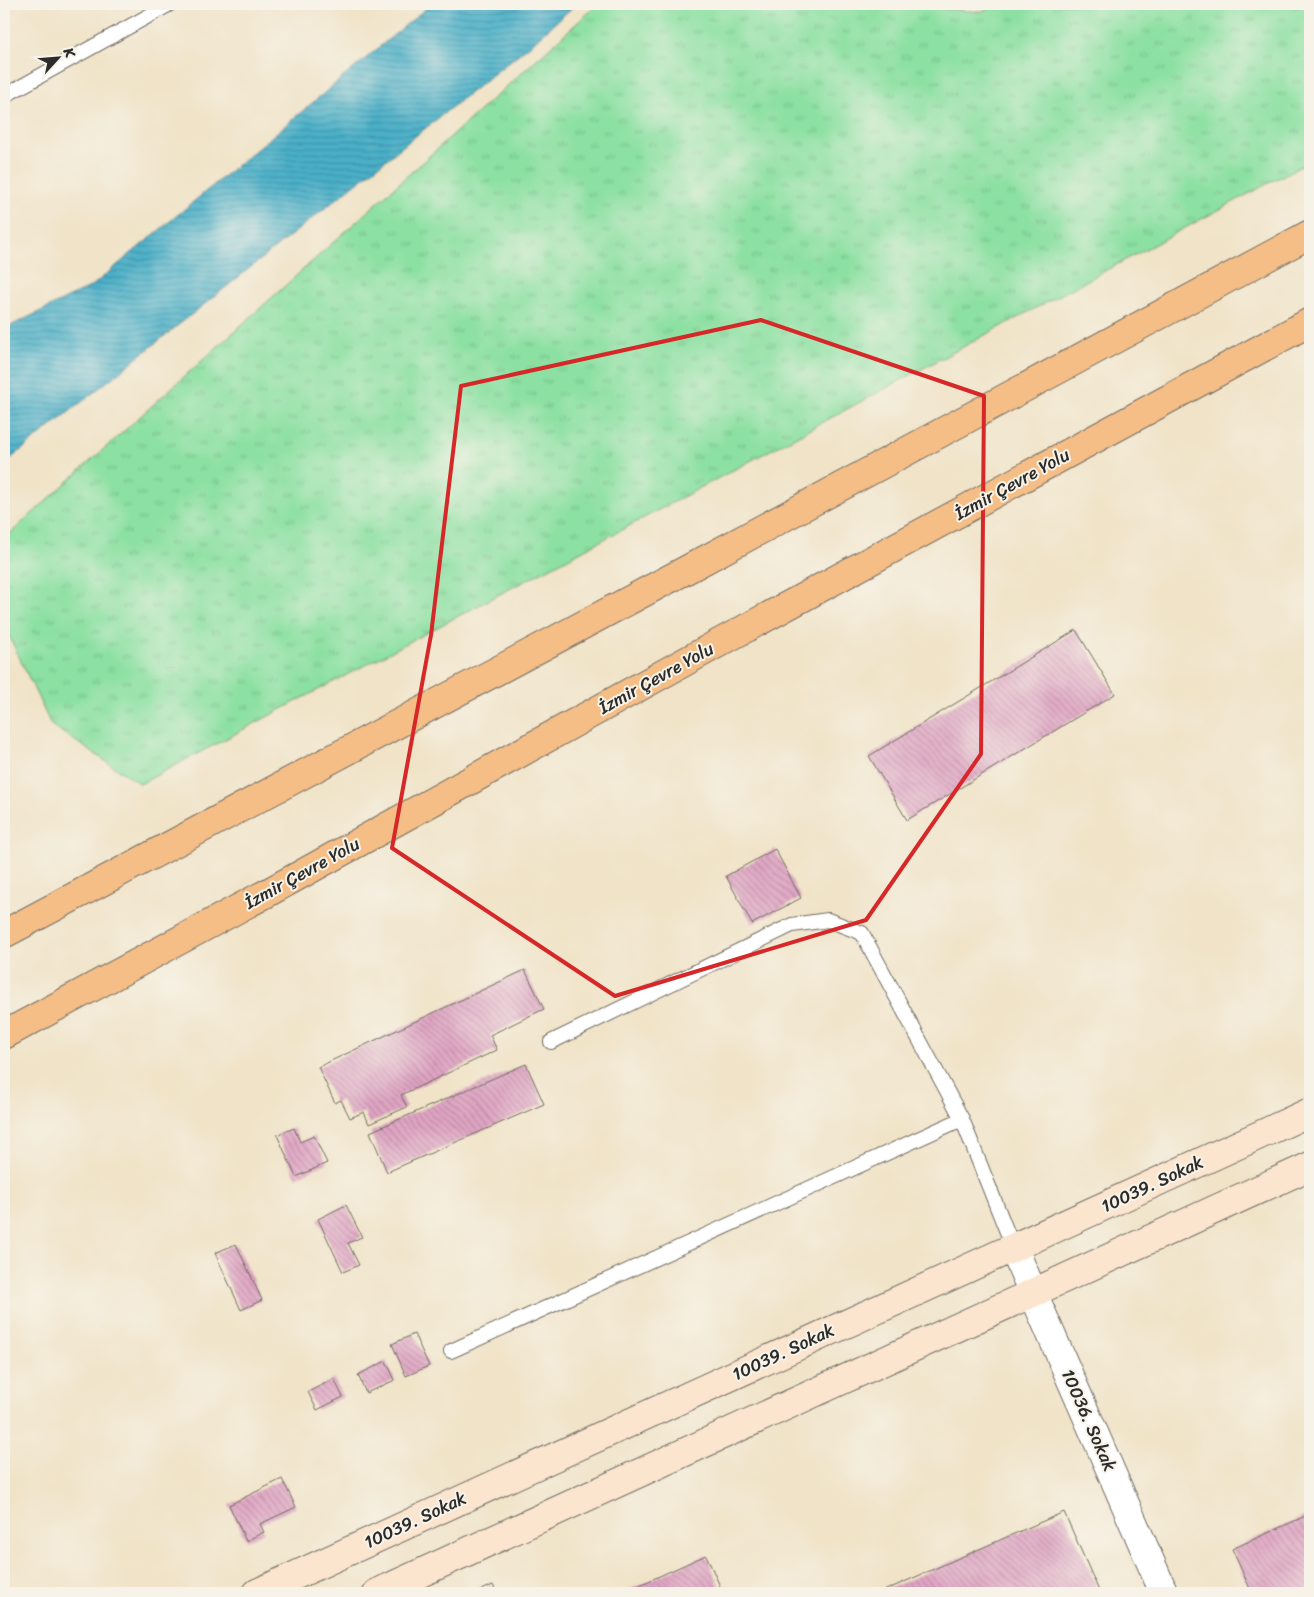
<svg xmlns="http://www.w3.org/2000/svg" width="1314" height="1597" viewBox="0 0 1314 1597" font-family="Sriracha,sans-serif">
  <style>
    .grass { fill: url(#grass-tufts); stroke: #5b8666 }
    .water { fill: url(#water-rules); stroke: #3a6e7a }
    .building { fill: url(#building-back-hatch) }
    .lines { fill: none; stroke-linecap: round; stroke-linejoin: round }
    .lane-casing { stroke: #706b62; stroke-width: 16 }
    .street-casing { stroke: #706b62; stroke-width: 30 }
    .secondary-casing { stroke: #706b62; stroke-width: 30 }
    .highway-casing { stroke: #706b62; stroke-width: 30 }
    .lane { stroke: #fff; stroke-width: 14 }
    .street { stroke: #fff; stroke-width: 28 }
    .secondary { stroke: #fbe5cf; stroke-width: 28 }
    .highway { stroke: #f6be87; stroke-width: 28 }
    .marked { fill: none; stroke: #d62828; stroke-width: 4; stroke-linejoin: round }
    .labels { text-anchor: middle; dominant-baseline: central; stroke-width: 4; stroke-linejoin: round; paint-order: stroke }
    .street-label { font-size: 18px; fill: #2b2b2b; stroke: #f7f3e8 }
  </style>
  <defs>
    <pattern id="grass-tufts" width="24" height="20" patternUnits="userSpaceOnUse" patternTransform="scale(1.25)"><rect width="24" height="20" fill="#8be0a2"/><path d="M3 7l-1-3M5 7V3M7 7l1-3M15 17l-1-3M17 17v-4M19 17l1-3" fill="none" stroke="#78c08c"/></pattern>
    <pattern id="water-rules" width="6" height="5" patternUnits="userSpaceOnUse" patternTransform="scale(1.25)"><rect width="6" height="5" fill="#4ab0c9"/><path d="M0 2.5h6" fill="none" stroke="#3e8fa3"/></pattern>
    <pattern id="building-back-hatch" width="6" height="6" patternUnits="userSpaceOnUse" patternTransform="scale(1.25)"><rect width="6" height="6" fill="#e0a5c4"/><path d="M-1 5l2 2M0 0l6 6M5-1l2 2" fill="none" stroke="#b6879f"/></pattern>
  </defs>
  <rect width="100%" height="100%" fill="#f7f3e8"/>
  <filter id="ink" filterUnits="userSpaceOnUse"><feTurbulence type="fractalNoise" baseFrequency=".02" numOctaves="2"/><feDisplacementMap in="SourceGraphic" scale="10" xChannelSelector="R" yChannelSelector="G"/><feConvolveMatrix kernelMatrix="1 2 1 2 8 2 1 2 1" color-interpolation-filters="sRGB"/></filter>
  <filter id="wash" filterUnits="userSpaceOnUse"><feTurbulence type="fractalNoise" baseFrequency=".0096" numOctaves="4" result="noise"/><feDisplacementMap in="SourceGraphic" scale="20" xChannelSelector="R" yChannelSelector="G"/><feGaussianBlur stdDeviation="1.12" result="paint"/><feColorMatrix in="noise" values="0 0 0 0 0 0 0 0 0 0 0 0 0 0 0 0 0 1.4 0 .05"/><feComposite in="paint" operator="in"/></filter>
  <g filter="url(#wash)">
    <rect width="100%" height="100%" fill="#f0e3c8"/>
    <polygon class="grass" points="598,4 895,4 981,12 995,4 1310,4 1310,161 627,527 140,784 51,725 4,625 4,539"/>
    <polygon class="water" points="431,4 576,4 535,41 4,464 4,329 92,286"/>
    <g id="blocks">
      <g class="building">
        <polygon points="1076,630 1115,694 907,820 869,756"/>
        <polygon points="775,849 801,898 752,924 726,876"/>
        <polygon points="525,970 544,1009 490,1035 497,1050 401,1095 407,1107 369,1124 364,1112 350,1118 341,1100 335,1103 318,1067"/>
        <polygon points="526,1064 544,1104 387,1172 370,1132"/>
        <polygon points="294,1128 300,1142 314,1136 327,1163 296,1177 277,1135"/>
        <polygon points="346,1205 362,1237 348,1243 359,1265 343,1272 318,1219"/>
        <polygon points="236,1244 262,1300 241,1310 215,1253"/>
        <polygon points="414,1334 429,1366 406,1376 392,1344"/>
        <polygon points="386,1361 395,1380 366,1393 358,1375"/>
        <polygon points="334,1379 343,1397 317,1410 308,1392"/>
        <polygon points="282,1479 296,1507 260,1524 264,1532 246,1541 229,1505"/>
        <polygon points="1064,1512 1100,1593 879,1593"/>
        <polygon points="1310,1514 1310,1593 1252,1593 1232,1549"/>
        <polygon points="706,1555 723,1593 622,1593"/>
        <polygon points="493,1585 497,1593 475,1593"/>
      </g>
    </g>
  </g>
  <g filter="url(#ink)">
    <use href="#blocks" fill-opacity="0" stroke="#706b62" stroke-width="1"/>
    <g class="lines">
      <defs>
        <g id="lane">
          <polyline points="4,96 170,4"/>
          <polyline points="551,1042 792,925 828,920 862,933 962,1119 1013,1247"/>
          <polyline points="451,1351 962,1119"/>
        </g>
        <polyline id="street" points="1013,1247 1164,1593"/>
        <g id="secondary">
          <polyline points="257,1593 1310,1112"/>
          <polyline points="377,1593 1310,1166"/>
        </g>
        <g id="highway">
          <polyline points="4,934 686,570 1310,234"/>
          <polyline points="4,1035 269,892 717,644 1310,322"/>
        </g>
      </defs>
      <use href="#lane" class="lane-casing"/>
      <use href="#street" class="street-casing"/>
      <use href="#secondary" class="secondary-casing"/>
      <use href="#highway" class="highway-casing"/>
      <use href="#lane" class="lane"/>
      <use href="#street" class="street"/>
      <use href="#secondary" class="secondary"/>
      <use href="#highway" class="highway"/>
    </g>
  </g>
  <path class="marked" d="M761 320 984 396 981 754 866 920 615 996 392 848 431 635 461 386Z"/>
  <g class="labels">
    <g class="street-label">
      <text transform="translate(1012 484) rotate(-29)">İzmir Çevre Yolu</text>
      <text transform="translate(656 678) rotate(-29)">İzmir Çevre Yolu</text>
      <text transform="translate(302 873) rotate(-29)">İzmir Çevre Yolu</text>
      <text transform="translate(1152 1184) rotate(-25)">10039. Sokak</text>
      <text transform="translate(783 1352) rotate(-25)">10039. Sokak</text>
      <text transform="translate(1089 1420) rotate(66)">10036. Sokak</text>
      <text transform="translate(415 1520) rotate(-25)">10039. Sokak</text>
    </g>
  </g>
  <rect width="1314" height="1597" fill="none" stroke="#f7f3e8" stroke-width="20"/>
  <g transform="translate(58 58) rotate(64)" stroke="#f7f3e8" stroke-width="4" paint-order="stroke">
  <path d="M0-4L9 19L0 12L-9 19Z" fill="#2b2b2b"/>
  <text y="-8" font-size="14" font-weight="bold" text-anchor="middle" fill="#2b2b2b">K</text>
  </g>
</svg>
